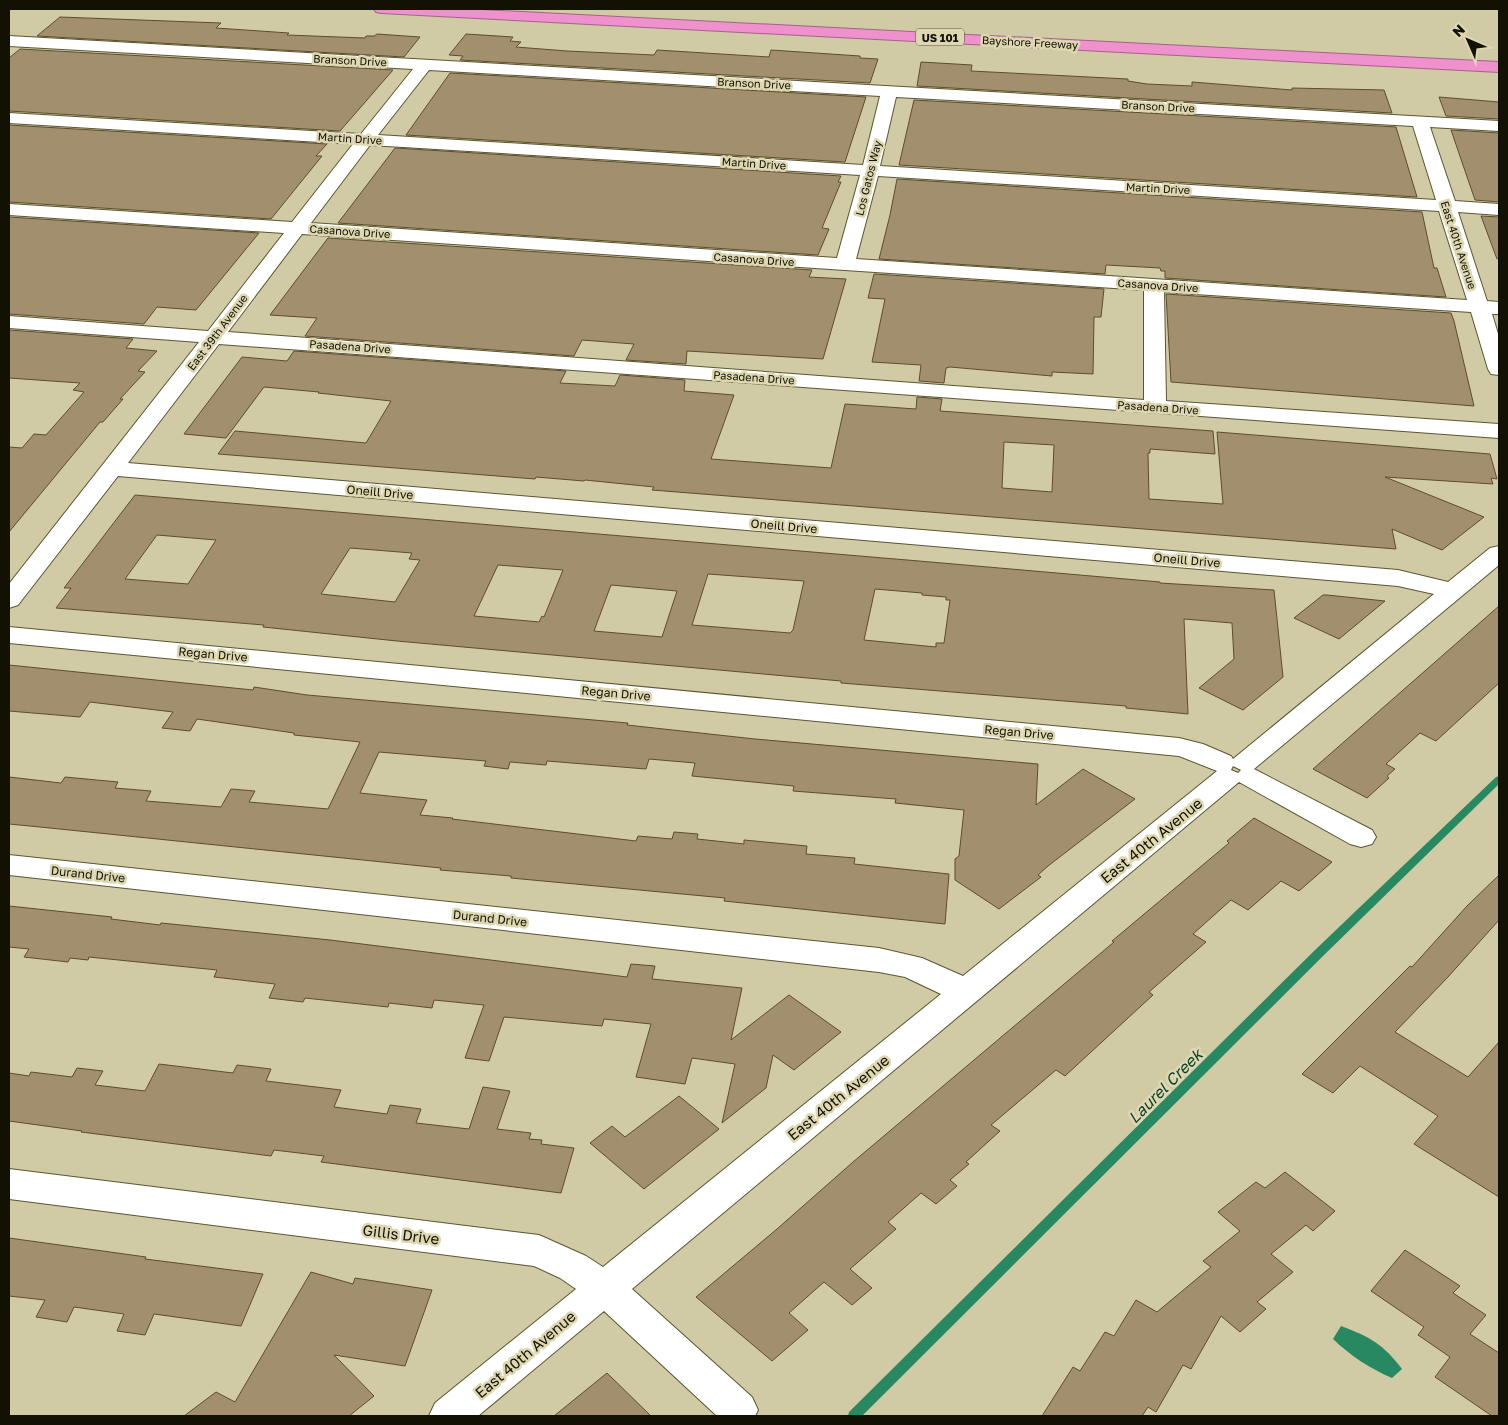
<svg xmlns="http://www.w3.org/2000/svg" width="1508" height="1425" viewBox="0 0 1508 1425" font-family="'Golos Text',sans-serif">
  <style>
    .water { fill: #278861 }
    .lines { fill: none; stroke-linecap: round; stroke-linejoin: round }
    .stream { fill: #278861; fill-rule: evenodd }
    .building { fill: #a28f6d; stroke: #5e4d2d; fill-rule: evenodd }
    .minor-casing { stroke: #5a5633; stroke-width: 2 }
    .motorway-casing { stroke: #a26486; stroke-width: 2 }
    .minor { fill: #fff; fill-rule: evenodd }
    .motorway { fill: #ef91cc; fill-rule: evenodd }
    .labels { text-anchor: middle; dominant-baseline: central; stroke-width: 5; stroke-linejoin: round; paint-order: stroke }
    .shield { fill: #ddd8b1; stroke: #504d38; stroke-width: 1 }
    .shield-label { font-size: 11px; font-weight: bold; fill: #131104 }
    .far-street-label { font-size: 11px; fill: #131104; stroke: #ddd8b1 }
    .street-label { font-size: 12px; fill: #131104; stroke: #ddd8b1 }
    .near-street-label { font-size: 15px; fill: #131104; stroke: #ddd8b1 }
    .near-water-label { font-size: 16px; font-style: italic; fill: #0c422d; stroke: #ddd8b1 }
  </style>
  <rect width="100%" height="100%" fill="#d0cba4"/>
  <path class="water" d="M1341 1326C1370 1337 1383 1344 1402 1369L1392 1378C1369 1368 1351 1356 1333 1339Z"/>
  <g class="lines">
    <polygon class="stream" points="1499,776 1499,784 1322,957 862,1416 848,1416 849,1412 1314,951 1496,777"/>
  </g>
  <g class="building">
    <polygon points="60,17 221,23 216,28 289,33 287,35 365,38 366,36 374,36 377,34 420,37 404,57 37,36"/>
    <polygon points="466,34 513,37 510,41 521,42 516,47 567,51 654,55 657,50 769,57 771,50 860,56 860,58 878,59 870,83 460,60 463,56 449,55"/>
    <polygon points="20,49 393,70 340,131 9,111 9,58"/>
    <polygon points="921,62 972,65 971,71 1128,79 1128,81 1147,84 1192,86 1192,82 1292,90 1292,88 1384,90 1392,113 917,86"/>
    <polygon points="450,73 866,97 845,162 406,135"/>
    <polygon points="1439,97 1499,102 1499,119 1446,116"/>
    <polygon points="914,100 1396,127 1417,197 899,165"/>
    <polygon points="9,125 327,144 316,156 322,156 271,219 9,202"/>
    <polygon points="1451,130 1499,133 1499,202 1475,200"/>
    <polygon points="395,148 841,176 838,182 841,182 822,228 829,229 818,255 338,223"/>
    <polygon points="897,179 1422,212 1434,268 1437,268 1446,297 1165,278 1165,271 1161,271 1160,268 1106,265 1105,274 879,259 890,215"/>
    <polygon points="1481,216 1499,217 1499,258 1497,259"/>
    <polygon points="9,217 259,233 196,310 157,307 144,324 9,314"/>
    <polygon points="328,238 812,270 809,277 846,279 823,359 687,351 686,364 626,360 634,344 582,340 574,356 305,336 317,318 270,315"/>
    <polygon points="874,274 1104,289 1101,317 1094,317 1093,374 1052,372 1052,376 950,367 946,368 944,383 919,381 921,365 872,362 885,299 868,298"/>
    <polygon points="1166,294 1451,313 1454,321 1474,406 1171,382"/>
    <polygon points="9,330 133,339 126,348 157,351 138,371 145,372 120,399 123,399 103,422 100,422 9,532 9,447 22,448 34,434 46,435 84,392 73,390 80,383 9,378"/>
    <path d="M294 351 566 371 560 383 615 386 620 375 685 380 684 391 734 395 711 459 831 468 845 404 916 409 917 397 942 399 940 411 1213 431 1215 454 1150 449V453H1148L1149 499 1223 504 1217 432 1490 454 1497 479 1491 478 1493 484 1385 477 1484 517 1442 550 1392 529 1396 549 652 490 654 487 585 480 584 481 536 477 535 479 218 454 235 431 366 443 391 401 318 393 319 392 264 387 226 438 184 434 242 357 287 361ZM1004 442 1054 445 1052 492 1002 488Z"/>
    <path d="M135 495 919 561 1160 582V583L1274 590 1283 677 1243 710 1199 688 1234 659 1232 623 1184 619 1188 714 1126 708V706L841 683V681L397 641 263 627 264 625 56 608 71 588H64ZM157 535 216 540 188 584 125 579ZM350 548 412 553 409 559 420 560 395 602 321 594ZM498 565 563 570 544 617 542 616 539 622 474 616ZM708 574 804 581 793 630 790 633 692 625ZM611 585 677 591 662 637 594 631ZM875 589 922 593V595L946 597V600H950L944 643H936V647L864 640Z"/>
    <polygon points="1323,595 1327,595 1385,601 1339,639 1294,618"/>
    <polygon points="1499,606 1499,683 1436,741 1420,733 1386,764 1395,769 1387,776 1389,778 1367,798 1313,769"/>
    <polygon points="9,665 253,690 254,687 307,695 628,723 627,725 755,739 1038,764 1036,805 1083,769 1135,799 1048,866 1038,875 1041,877 999,909 955,880 955,859 959,856 964,810 895,803 896,799 793,791 794,786 692,776 695,763 649,759 646,769 547,761 546,765 510,762 508,769 484,766 486,761 379,752 360,793 427,800 420,815 453,818 452,819 636,841 638,836 672,839 674,832 698,834 697,839 744,844 744,840 807,846 806,854 855,858 854,864 949,874 945,924 724,901 725,898 511,878 511,876 440,870 441,868 40,827 9,824 9,777 61,783 65,777 118,782 115,788 151,791 146,801 221,807 231,789 255,791 249,802 328,809 360,742 294,735 294,733 197,719 190,731 162,728 173,712 90,702 80,717 9,711"/>
    <polygon points="1254,818 1332,862 1299,891 1281,881 1248,910 1231,900 1193,934 1206,942 1149,992 1153,995 1065,1076 1056,1070 991,1125 1000,1131 966,1162 969,1164 950,1180 957,1186 936,1204 921,1193 888,1222 896,1229 850,1269 872,1288 852,1305 824,1282 789,1313 808,1330 772,1361 696,1297 777,1229 853,1162 1114,942 1112,941 1229,843 1227,841"/>
    <polygon points="1499,875 1499,920 1448,977 1395,1032 1468,1077 1499,1042 1499,1197 1414,1144 1438,1116 1360,1066 1333,1093 1302,1074 1410,966 1412,967 1467,906"/>
    <polygon points="9,906 112,917 111,919 160,925 161,923 330,940 627,977 631,964 655,966 652,979 742,988 731,1040 789,995 841,1032 794,1070 773,1055 766,1088 722,1123 735,1064 692,1058 685,1084 636,1077 651,1024 604,1019 602,1026 504,1017 489,1061 465,1058 484,1005 434,1000 432,1008 389,1003 388,1007 305,998 303,1002 269,998 275,984 214,977 217,970 89,957 88,960 70,958 68,962 24,957 29,949 9,947"/>
    <polygon points="159,1064 233,1073 237,1065 271,1069 266,1081 341,1090 334,1107 387,1114 390,1105 421,1109 416,1123 469,1129 483,1087 510,1091 497,1129 531,1133 529,1139 542,1140 541,1144 574,1148 561,1193 321,1162 324,1156 274,1150 271,1156 81,1132 82,1131 9,1121 9,1073 29,1076 31,1072 72,1077 77,1068 103,1071 95,1085 145,1091"/>
    <polygon points="679,1096 719,1129 644,1189 590,1143 612,1126 625,1137"/>
    <polygon points="1285,1172 1335,1211 1313,1231 1306,1225 1271,1254 1293,1272 1257,1302 1266,1309 1240,1332 1221,1316 1191,1369 1183,1365 1156,1412 1148,1407 1142,1416 1042,1416 1073,1367 1080,1371 1105,1332 1114,1336 1136,1300 1157,1312 1211,1267 1203,1261 1240,1231 1218,1212 1256,1182 1265,1188"/>
    <polygon points="9,1238 146,1257 145,1259 263,1274 241,1326 154,1314 145,1335 117,1331 124,1314 74,1307 67,1322 36,1317 45,1300 9,1296"/>
    <polygon points="1405,1250 1460,1286 1453,1293 1486,1315 1470,1334 1499,1353 1499,1416 1492,1416 1435,1377 1450,1357 1418,1335 1424,1327 1371,1291"/>
    <polygon points="311,1272 353,1284 355,1278 432,1290 405,1366 334,1355 374,1396 349,1416 184,1416 216,1392 235,1402"/>
    <polygon points="607,1373 651,1416 554,1416"/>
  </g>
  <g class="lines">
    <defs>
      <path id="minor" d="M9 36 1499 121V131L1430 127 1455 201 1499 204V215L1458 212 1487 301 1499 302V314H1492L1499 337V375L1491 374 1488 369 1471 312 1164 292 1166 401 1499 424V438L219 344 128 463 1398 570 1448 582 1490 548 1499 546V565L1254 769 1372 830 1376 837 1372 844 1361 847 1350 844 1239 782 632 1289 752 1397 758 1410 755 1416H717L604 1311 478 1416H429L435 1403 576 1289 560 1278 534 1266 9 1199V1169L539 1235 586 1256 603 1267 941 994 905 977 879 972 9 875V855L879 948 922 958 963 976 1217 771 1179 756 9 643V627L1179 738 1203 744 1231 756 1233 759 1434 594 1398 586 118 476 18 605 9 608V584L199 342 9 328V316L208 331 284 233 9 215V204L292 222 353 144 9 123V113L361 134 413 69 9 46ZM429 70 880 96 863 165 378 135ZM896 97 1413 126 1436 200 880 166ZM370 145 860 175 837 258 311 223ZM878 176 1439 211 1467 300 856 259ZM302 234 1144 290V400L228 332ZM1233 766 1241 770 1238 773 1231 770Z"/>
      <polygon id="motorway" points="374,9 463,9 1499,62 1499,72 381,13 376,12"/>
    </defs>
    <use href="#minor" class="minor-casing"/>
    <use href="#motorway" class="motorway-casing"/>
    <use href="#minor" class="minor"/>
    <use href="#motorway" class="motorway"/>
  </g>
  <g class="labels">
    <rect class="shield" x="916" y="28.5" width="48" height="17" rx="4"/>
    <g class="shield-label">
      <text x="940" y="37">US 101</text>
    </g>
    <g class="far-street-label">
      <text transform="translate(1030 42) rotate(3)">Bayshore Freeway</text>
      <text transform="translate(350 60) rotate(3)">Branson Drive</text>
      <text transform="translate(754 83) rotate(3)">Branson Drive</text>
      <text transform="translate(1158 106) rotate(3)">Branson Drive</text>
      <text transform="translate(350 138) rotate(4)">Martin Drive</text>
      <text transform="translate(754 163) rotate(4)">Martin Drive</text>
      <text transform="translate(868 178) rotate(-76)">Los Gatos Way</text>
      <text transform="translate(1158 188) rotate(3)">Martin Drive</text>
      <text transform="translate(350 231) rotate(4)">Casanova Drive</text>
      <text transform="translate(1459 245) rotate(72)">East 40th Avenue</text>
      <text transform="translate(754 259) rotate(4)">Casanova Drive</text>
      <text transform="translate(1158 285) rotate(4)">Casanova Drive</text>
      <text transform="translate(217 332) rotate(-53)">East 39th Avenue</text>
      <text transform="translate(350 346) rotate(4)">Pasadena Drive</text>
      <text transform="translate(754 377) rotate(4)">Pasadena Drive</text>
      <text transform="translate(1158 407) rotate(4)">Pasadena Drive</text>
    </g>
    <g class="street-label">
      <text transform="translate(380 492) rotate(5)">Oneill Drive</text>
      <text transform="translate(784 526) rotate(5)">Oneill Drive</text>
      <text transform="translate(1187 560) rotate(5)">Oneill Drive</text>
      <text transform="translate(213 654) rotate(5)">Regan Drive</text>
      <text transform="translate(616 693) rotate(5)">Regan Drive</text>
      <text transform="translate(1019 732) rotate(5)">Regan Drive</text>
      <text transform="translate(88 874) rotate(6)">Durand Drive</text>
      <text transform="translate(490 918) rotate(6)">Durand Drive</text>
    </g>
    <g class="near-street-label">
      <text transform="translate(1151 840) rotate(-39)">East 40th Avenue</text>
      <text transform="translate(838 1097) rotate(-39)">East 40th Avenue</text>
      <text transform="translate(401 1234) rotate(7)">Gillis Drive</text>
      <text transform="translate(525 1354) rotate(-40)">East 40th Avenue</text>
    </g>
    <g class="near-water-label">
      <text transform="translate(1165 1086) rotate(-45)">Laurel Creek</text>
    </g>
  </g>
  <rect width="1508" height="1425" fill="none" stroke="#131104" stroke-width="20"/>
  <g transform="translate(1468 40) rotate(315)" stroke="#ddd8b1" stroke-width="4" paint-order="stroke">
  <path d="M0-4L9 19L0 12L-9 19Z" fill="#131104"/>
  <text y="-8" font-size="14" font-weight="bold" text-anchor="middle" fill="#131104">N</text>
  </g>
</svg>
